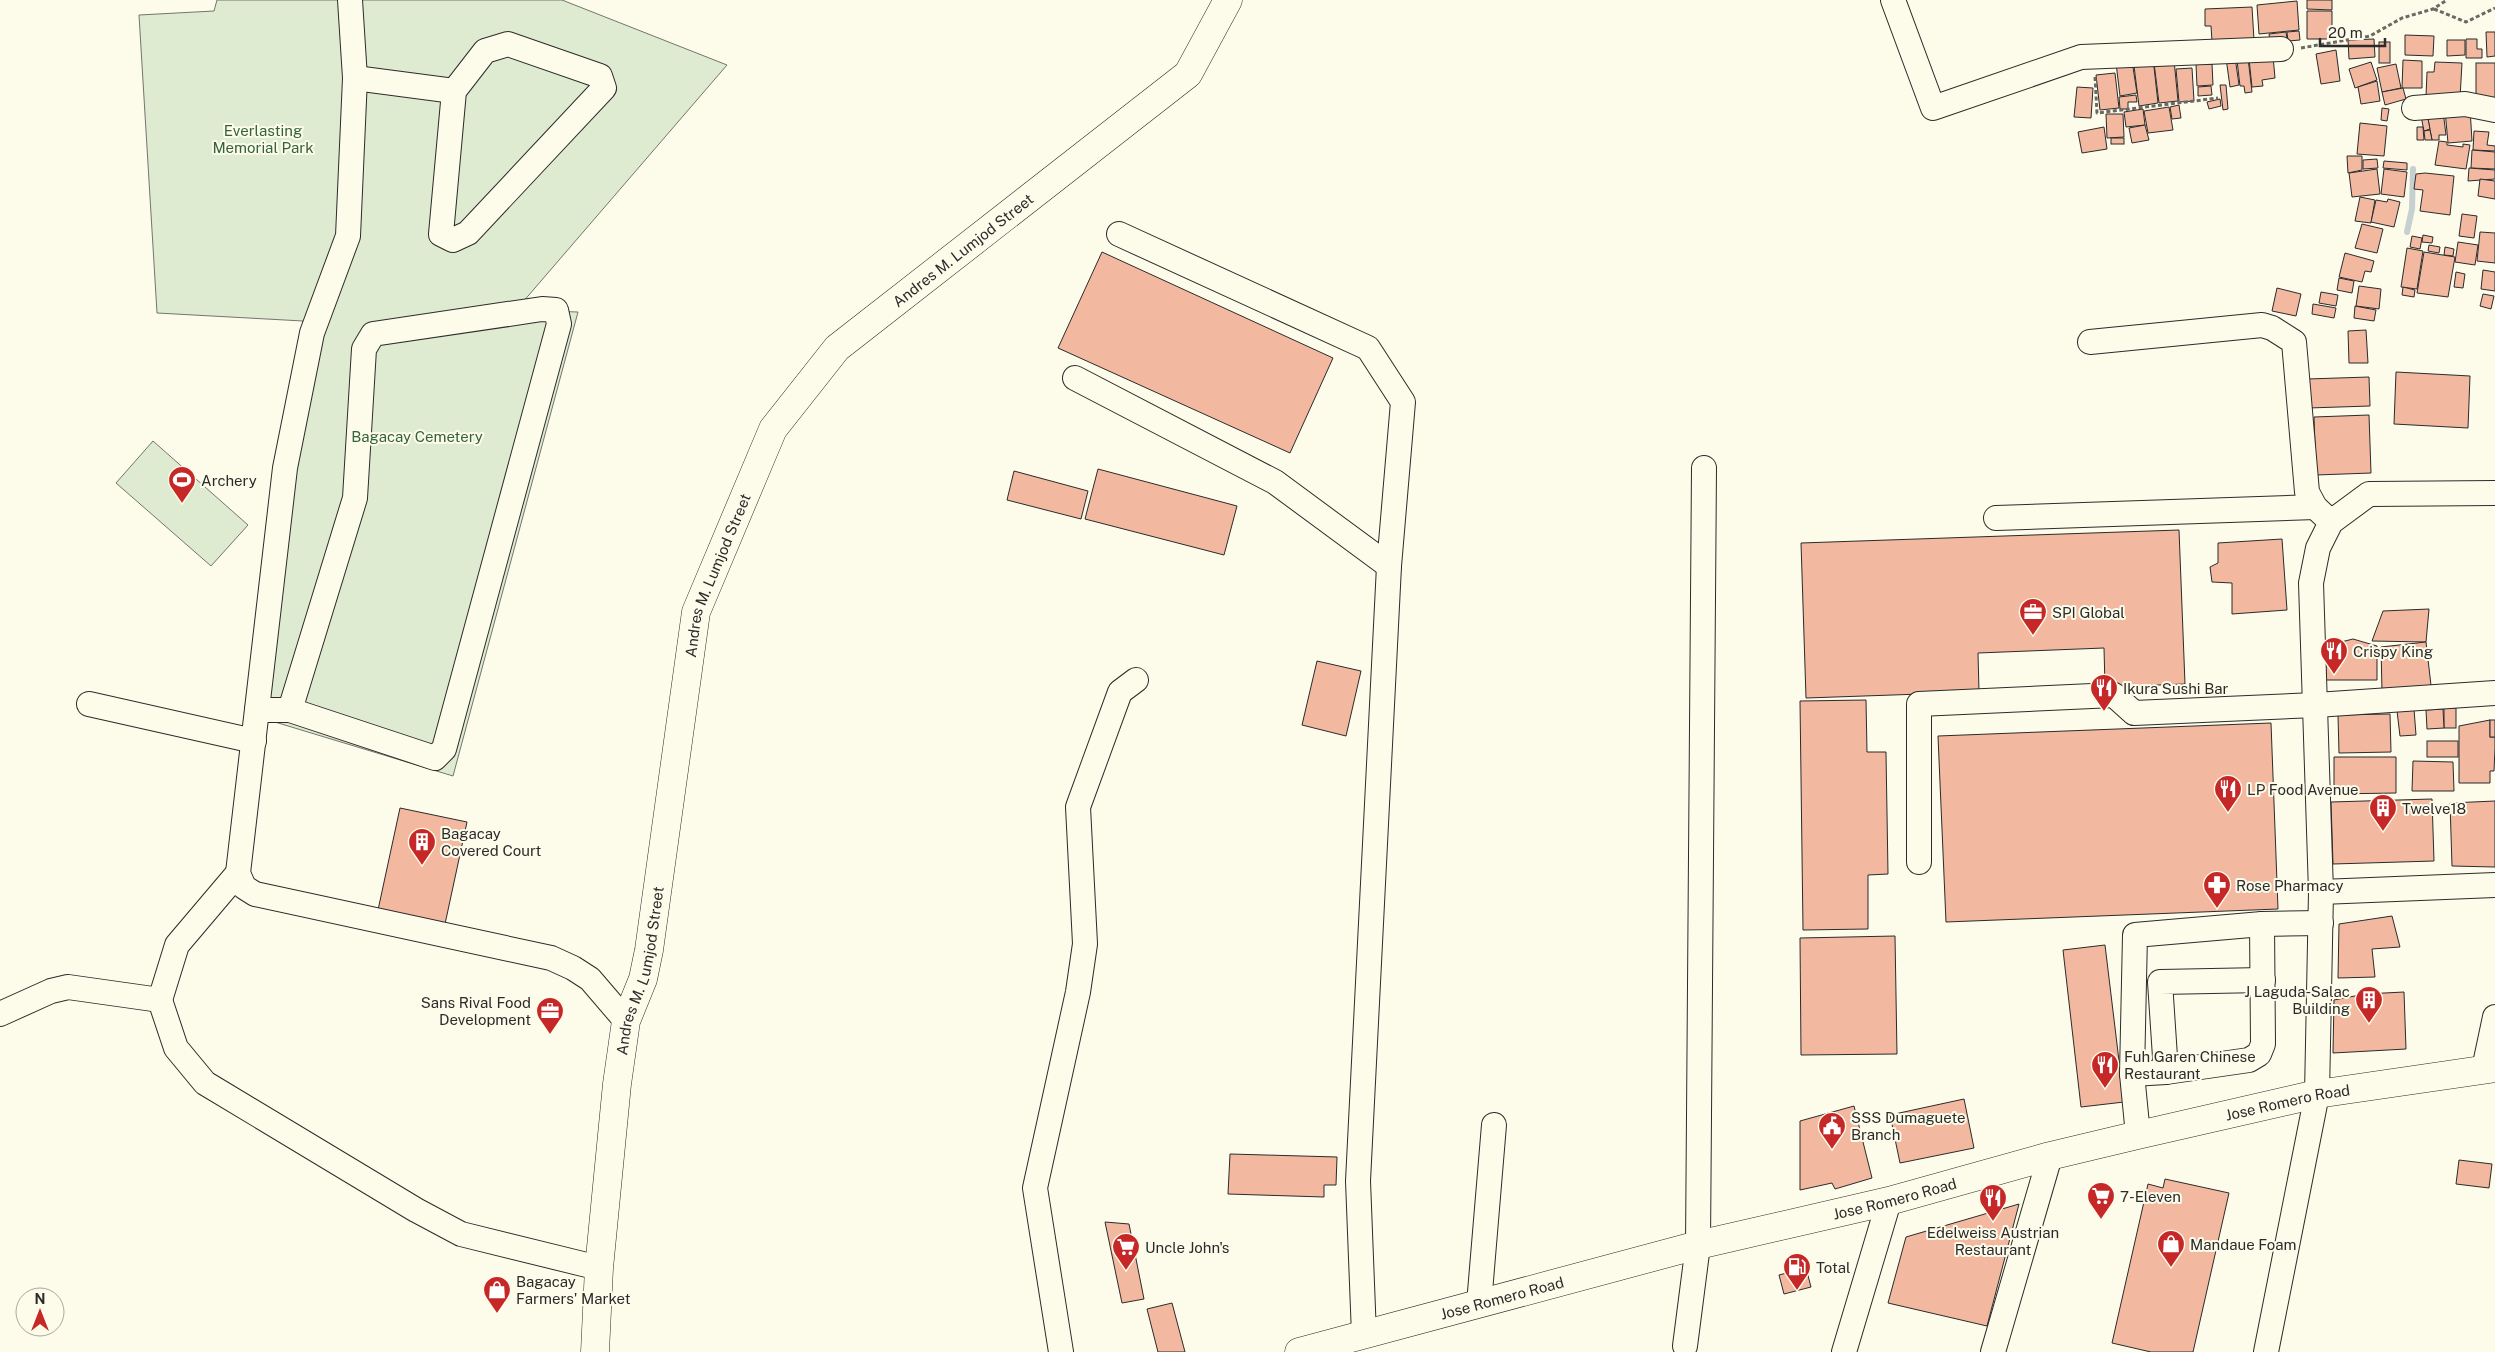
<svg xmlns="http://www.w3.org/2000/svg" width="2495" height="1352" viewBox="0 0 2495 1352" font-family="'Public Sans',sans-serif">
  <style>
    .green { fill: #deebd1; stroke: #74746e }
    .lines { fill: none; stroke-linecap: round; stroke-linejoin: round }
    .stream { stroke: #c7d0d0; stroke-width: 6 }
    .building { fill: #f2b8a0; stroke: #2b2b2b }
    .minor-casing { stroke: #2b2b2b; stroke-width: 26 }
    .major-casing { stroke: #2b2b2b; stroke-width: 29 }
    .path { stroke: #6a6964; stroke-width: 3; stroke-dasharray: 4 2.5; stroke-linecap: butt }
    .minor { stroke: #fdfbea; stroke-width: 24 }
    .major { stroke: #fdfbea; stroke-width: 28 }
    .labels { text-anchor: middle; dominant-baseline: central; stroke-width: 4; stroke-linejoin: round; paint-order: stroke }
    .park-label { font-size: 15px; fill: #34623c; stroke: #fdfbea }
    .street-label { font-size: 15px; fill: #2b2b2b; stroke: #fdfbea }
    .poi-label { font-size: 15px; fill: #2b2b2b; stroke: #fdfbea; text-anchor: start }
  </style>
  <rect width="100%" height="100%" fill="#fdfbea"/>
  <g class="green">
    <polygon points="217,0 562,0 727,65 516,310 578,312 453,776 265,719 303,321 157,313 139,15 214,11"/>
    <polygon points="153,441 248,525 211,566 116,483"/>
  </g>
  <g class="lines">
    <polyline class="stream" points="2407,232 2412,209 2413,169"/>
  </g>
  <g class="building">
    <polygon points="2307,0 2332,0 2332,10 2307,9"/>
    <polygon points="2297,1 2299,30 2259,34 2257,5"/>
    <polygon points="2252,7 2254,40 2212,41 2211,26 2205,26 2205,9"/>
    <polygon points="2307,11 2332,11 2332,27 2336,27 2336,39 2307,39"/>
    <polygon points="2299,31 2300,40 2288,41 2287,32"/>
    <polygon points="2286,32 2287,39 2270,40 2269,34"/>
    <polygon points="2486,32 2495,32 2495,56 2487,57"/>
    <polygon points="2405,35 2434,36 2433,56 2405,55"/>
    <polygon points="2374,39 2375,57 2349,59 2348,40"/>
    <polygon points="2466,39 2477,39 2477,49 2482,49 2482,58 2466,58"/>
    <polygon points="2447,40 2465,40 2465,55 2447,56"/>
    <rect x="2379" y="42" width="11" height="21"/>
    <polygon points="2336,50 2340,81 2321,84 2316,54"/>
    <polygon points="2273,56 2275,78 2262,80 2263,86 2252,87 2249,59"/>
    <polygon points="2235,57 2239,85 2230,87 2226,58"/>
    <polygon points="2153,58 2158,103 2139,106 2134,66"/>
    <polygon points="2248,58 2252,92 2245,93 2244,86 2240,86 2237,60"/>
    <polygon points="2174,60 2178,101 2159,103 2154,63"/>
    <polygon points="2403,60 2422,61 2422,88 2402,88"/>
    <polygon points="2132,61 2137,93 2120,96 2116,63"/>
    <polygon points="2371,62 2377,80 2355,88 2349,69"/>
    <polygon points="2435,62 2462,63 2460,98 2426,97 2427,72 2434,72"/>
    <rect x="2476" y="63" width="19" height="39"/>
    <polygon points="2196,64 2212,64 2213,85 2197,86"/>
    <polygon points="2396,64 2401,88 2382,92 2377,68"/>
    <polygon points="2192,68 2194,101 2179,102 2176,69"/>
    <polygon points="2115,73 2119,108 2100,110 2096,75"/>
    <polygon points="2377,81 2380,101 2361,104 2358,87"/>
    <polygon points="2220,85 2226,85 2228,109 2223,110"/>
    <polygon points="2211,86 2212,95 2198,96 2198,87"/>
    <polygon points="2077,87 2093,88 2091,118 2074,117"/>
    <polygon points="2403,88 2406,99 2385,105 2382,92"/>
    <polygon points="2136,95 2137,102 2128,102 2128,109 2120,109 2119,97"/>
    <polygon points="2220,99 2221,106 2209,109 2207,102"/>
    <polygon points="2179,105 2181,118 2172,119 2170,107"/>
    <polygon points="2169,107 2173,130 2148,133 2144,111"/>
    <polygon points="2382,108 2389,109 2387,121 2381,120"/>
    <polygon points="2470,108 2472,141 2448,143 2445,110"/>
    <polygon points="2143,109 2145,125 2126,127 2124,112"/>
    <polygon points="2443,111 2446,135 2439,135 2439,140 2432,140 2427,114"/>
    <polygon points="2106,114 2123,114 2124,137 2107,138"/>
    <polygon points="2427,114 2430,129 2424,131 2421,116"/>
    <polygon points="2360,123 2387,126 2384,156 2357,154"/>
    <polygon points="2145,125 2149,140 2132,143 2129,128"/>
    <polygon points="2104,127 2107,149 2082,153 2078,132"/>
    <polygon points="2417,127 2423,127 2424,140 2417,140"/>
    <polygon points="2430,130 2432,140 2425,140 2424,131"/>
    <polygon points="2474,131 2489,132 2487,145 2495,146 2495,151 2473,150"/>
    <rect x="2111" y="138" width="13" height="6"/>
    <polygon points="2439,141 2447,142 2447,145 2463,147 2463,144 2470,145 2466,169 2435,165"/>
    <polygon points="2472,150 2495,152 2495,169 2471,168"/>
    <polygon points="2347,156 2362,156 2362,170 2348,173"/>
    <polygon points="2377,159 2378,168 2363,169 2363,160"/>
    <polygon points="2384,161 2407,163 2407,170 2383,168"/>
    <polygon points="2469,168 2495,170 2495,179 2468,181"/>
    <polygon points="2377,169 2380,194 2352,197 2349,173"/>
    <polygon points="2384,169 2407,172 2404,197 2381,194"/>
    <polygon points="2425,173 2454,176 2450,215 2420,211 2423,190 2414,189 2416,174"/>
    <polygon points="2480,179 2495,181 2495,199 2478,196"/>
    <polygon points="2360,197 2375,200 2371,223 2355,221"/>
    <polygon points="2388,199 2400,202 2394,227 2371,222 2376,200 2387,202"/>
    <polygon points="2462,214 2477,216 2474,238 2459,236"/>
    <polygon points="2362,224 2383,229 2377,253 2355,248"/>
    <polygon points="2480,232 2495,233 2495,263 2477,261"/>
    <polygon points="2423,235 2433,237 2432,243 2422,242"/>
    <polygon points="2412,236 2422,238 2420,249 2410,247"/>
    <polygon points="2458,242 2478,245 2475,265 2455,262"/>
    <polygon points="2429,245 2440,247 2439,253 2428,251"/>
    <polygon points="2445,247 2454,249 2453,256 2444,255"/>
    <polygon points="2407,248 2423,251 2417,289 2401,287"/>
    <polygon points="1102,252 1333,358 1290,453 1058,348"/>
    <polygon points="2424,252 2455,257 2448,297 2417,293"/>
    <polygon points="2345,253 2374,261 2371,272 2365,271 2362,282 2339,277"/>
    <polygon points="2483,270 2495,272 2495,291 2481,289"/>
    <polygon points="2456,272 2465,274 2463,288 2454,287"/>
    <polygon points="2339,278 2354,281 2352,293 2337,290"/>
    <polygon points="2359,286 2381,289 2379,309 2356,306"/>
    <polygon points="2403,287 2415,290 2414,297 2402,295"/>
    <polygon points="2277,288 2301,294 2296,316 2272,311"/>
    <polygon points="2321,292 2338,295 2336,306 2319,303"/>
    <polygon points="2483,294 2494,296 2491,309 2480,306"/>
    <polygon points="2313,304 2336,308 2334,318 2312,314"/>
    <polygon points="2355,306 2376,310 2374,321 2354,318"/>
    <polygon points="2366,330 2368,363 2349,363 2348,331"/>
    <polygon points="2396,372 2470,376 2468,428 2394,424"/>
    <polygon points="2369,377 2370,406 2308,408 2307,379"/>
    <polygon points="2369,415 2371,473 2316,475 2314,417"/>
    <polygon points="1098,469 1237,506 1224,555 1085,519"/>
    <polygon points="1014,471 1088,491 1081,519 1007,500"/>
    <polygon points="2179,530 2185,684 2105,687 2104,648 1978,653 1979,692 1806,698 1801,543"/>
    <polygon points="2282,539 2287,610 2232,614 2232,583 2212,582 2210,567 2218,563 2218,543"/>
    <polygon points="2429,609 2426,642 2372,641 2383,611"/>
    <polygon points="2353,639 2377,646 2377,680 2326,680 2325,646"/>
    <polygon points="2426,642 2432,694 2382,692 2381,647"/>
    <polygon points="1317,661 1361,671 1346,736 1302,725"/>
    <polygon points="1866,700 1867,752 1886,752 1888,874 1868,875 1868,929 1803,930 1800,701"/>
    <rect x="2444" y="708" width="12" height="20"/>
    <polygon points="2414,709 2416,735 2400,736 2397,711"/>
    <polygon points="2443,709 2444,728 2427,729 2426,710"/>
    <polygon points="2390,714 2391,752 2339,753 2338,715"/>
    <polygon points="2490,720 2490,737 2495,737 2495,748 2494,771 2490,771 2490,783 2459,783 2459,726"/>
    <rect x="2490" y="720" width="5" height="17"/>
    <polygon points="2271,723 2278,909 1946,922 1938,736"/>
    <rect x="2427" y="741" width="31" height="16"/>
    <polygon points="2334,757 2396,757 2396,793 2334,794"/>
    <polygon points="2413,761 2453,762 2454,791 2412,791"/>
    <polygon points="2432,799 2434,861 2333,864 2331,802"/>
    <polygon points="2495,801 2495,867 2452,866 2450,803"/>
    <polygon points="400,808 467,822 445,924 378,910"/>
    <polygon points="2392,916 2400,947 2372,949 2375,977 2338,978 2339,924"/>
    <polygon points="1895,936 1897,1054 1801,1055 1800,938"/>
    <polygon points="2105,945 2124,1102 2081,1107 2063,950"/>
    <polygon points="2404,992 2406,1049 2333,1053 2334,1000 2365,994"/>
    <polygon points="1964,1099 1974,1148 1900,1163 1890,1115"/>
    <polygon points="1854,1106 1872,1178 1835,1189 1832,1183 1800,1190 1800,1121"/>
    <polygon points="1230,1154 1337,1157 1336,1185 1324,1185 1324,1197 1228,1194"/>
    <polygon points="2459,1160 2492,1164 2489,1188 2456,1184"/>
    <polygon points="2165,1179 2229,1193 2193,1352 2151,1352 2112,1343 2148,1184 2163,1188"/>
    <polygon points="2019,1204 1987,1326 1888,1303 1906,1237"/>
    <polygon points="1105,1222 1129,1224 1144,1299 1122,1303"/>
    <polygon points="1806,1268 1811,1287 1784,1294 1779,1275"/>
    <polygon points="1172,1303 1185,1352 1158,1352 1147,1309"/>
  </g>
  <g class="lines">
    <defs>
      <g id="minor">
        <polyline points="350,0 355,78 348,236 312,333 285,468 238,873 244,887 255,894 551,958 573,968 590,979 626,1021"/>
        <polyline points="1893,0 1933,108 2081,57 2281,49"/>
        <polygon points="508,44 600,76 604,88 468,233 453,240 441,234 454,91 485,51"/>
        <polyline points="355,78 454,91"/>
        <polyline points="2414,108 2465,104 2495,110"/>
        <polyline points="1119,234 1368,348 1403,402 1389,566 1358,1181 1364,1335"/>
        <polyline points="2090,342 2262,325 2272,328 2294,342 2307,492 2315,507 2331,522"/>
        <polyline points="1075,378 1275,482 1389,566"/>
        <polyline points="1996,518 2315,507"/>
        <polyline points="89,704 254,741"/>
        <polyline points="257,710 290,710 435,758 444,749 559,324 556,310 542,309 373,334 364,349 355,498 290,710"/>
        <polyline points="1919,862 1919,704 2114,695 2134,713 2316,705 2495,693"/>
        <polyline points="2321,892 2495,885"/>
        <polyline points="160,1000 176,1048 205,1083 416,1210 461,1234 599,1268"/>
        <polyline points="0,1014 51,991 68,987 160,1000 177,945 238,873"/>
        <polyline points="2484,1069 2495,1017"/>
        <polyline points="2166,1072 2160,982 2263,980"/>
        <polyline points="2132,1074 2166,1072 2249,1060 2259,1054 2263,1044 2262,924"/>
        <polyline points="2138,1135 2132,1074 2135,935 2262,924 2321,923"/>
        <polyline points="1479,1304 1494,1125"/>
        <polyline points="1685,1346 1698,1245 1704,468"/>
        <polyline points="1061,1352 1035,1188 1078,992 1085,944 1078,807 1120,692 1136,680"/>
        <polyline points="1844,1352 1889,1201"/>
        <polyline points="1993,1352 2050,1156"/>
        <polyline points="2266,1352 2317,1094 2321,892 2311,583 2318,548 2331,522 2369,494 2495,493"/>
      </g>
      <g id="major">
        <path id="s1" d="M595 1352 599 1268 617 1084 626 1021 643 979 649 950 696 612 773 429 837 348 1188 74 1228 0"/>
        <path id="s2" d="M1299 1352 1698 1245 1889 1201 2050 1156 2138 1135 2317 1094 2495 1068"/>
      </g>
    </defs>
    <use href="#minor" class="minor-casing"/>
    <use href="#major" class="major-casing"/>
    <g class="path">
      <polyline points="2434,9 2466,22 2495,8"/>
      <polyline points="2301,48 2370,36 2402,18 2433,9 2447,0"/>
      <polyline points="2095,77 2097,113 2218,98"/>
    </g>
    <use href="#minor" class="minor"/>
    <use href="#major" class="major"/>
  </g>
  <defs>
    <symbol id="stadium-pin" viewBox="-11 -11 22 30"><path d="M0 17L-7.5 6A9.5 9.5 0 1 1 7.5 6Z" fill="#c62828" stroke="#fdfbea"/><path d="M0-5a6.5 5 0 1 0 0 10a6.5 5 0 1 0 0-10ZM-3.5-1.8h7v3.6h-7Z" fill="#fff"/></symbol>
    <symbol id="office-pin" viewBox="-11 -11 22 30"><path d="M0 17L-7.5 6A9.5 9.5 0 1 1 7.5 6Z" fill="#c62828" stroke="#fdfbea"/><path d="M-6-3h4V-5.5h4V-3h4V5H-6ZM-1-4.5V-3h2v-1.5ZM-6 0V1H6V0Z" fill="#fff"/></symbol>
    <symbol id="restaurant-pin" viewBox="-11 -11 22 30"><path d="M0 17L-7.5 6A9.5 9.5 0 1 1 7.5 6Z" fill="#c62828" stroke="#fdfbea"/><path d="M-5-6h1v4h1v-4h1v4h1v-4h1v5L-1.5 .5V6h-2V.5L-5-1ZM5-6V6H3V1.5H1.5Q1.5-4 5-6Z" fill="#fff"/></symbol>
    <symbol id="building-pin" viewBox="-11 -11 22 30"><path d="M0 17L-7.5 6A9.5 9.5 0 1 1 7.5 6Z" fill="#c62828" stroke="#fdfbea"/><path d="M-4-6H4V6H1V3H-1V6H-4ZM-2.5-4.3h1.7v1.8h-1.7ZM.8-4.3h1.7v1.8H.8ZM-2.5-1h1.7V.8h-1.7ZM.8-1h1.7V.8H.8Z" fill="#fff"/></symbol>
    <symbol id="pharmacy-pin" viewBox="-11 -11 22 30"><path d="M0 17L-7.5 6A9.5 9.5 0 1 1 7.5 6Z" fill="#c62828" stroke="#fdfbea"/><path d="M-2-6h4v4h4v4h-4v4h-4v-4h-4v-4h4Z" fill="#fff"/></symbol>
    <symbol id="civic-pin" viewBox="-11 -11 22 30"><path d="M0 17L-7.5 6A9.5 9.5 0 1 1 7.5 6Z" fill="#c62828" stroke="#fdfbea"/><path d="M-.6-6.5H3V-4.5H.6V-3L4-1V1h2V6H-6V1h2V-1L-.6-3ZM-1.2 2.5V6h2.4V2.5Z" fill="#fff"/></symbol>
    <symbol id="supermarket-pin" viewBox="-11 -11 22 30"><path d="M0 17L-7.5 6A9.5 9.5 0 1 1 7.5 6Z" fill="#c62828" stroke="#fdfbea"/><path d="M-6-5.5h2.5l.6 2H6L4.5 2H-2.5L-4.4-4H-6ZM-1.5 3.2a1.3 1.3 0 1 0 .1 0ZM3 3.2a1.3 1.3 0 1 0 .1 0Z" fill="#fff"/></symbol>
    <symbol id="shop-pin" viewBox="-11 -11 22 30"><path d="M0 17L-7.5 6A9.5 9.5 0 1 1 7.5 6Z" fill="#c62828" stroke="#fdfbea"/><path d="M-5-2.5h2.3a2.7 3.5 0 0 1 5.4 0H5L5.5 6h-11ZM-1.5-2.5h3a1.5 2.3 0 0 0-3 0Z" fill="#fff"/></symbol>
    <symbol id="fuel-pin" viewBox="-11 -11 22 30"><path d="M0 17L-7.5 6A9.5 9.5 0 1 1 7.5 6Z" fill="#c62828" stroke="#fdfbea"/><path d="M-5.5-6h7V0h2V4h1.3V-2.5L3-4.5l.8-.8L6-3V5H2.5V1h-1V6h-7ZM-4.2-4.7v3.2H.2V-4.7Z" fill="#fff"/></symbol>
  </defs>
  <g fill-rule="evenodd">
    <use href="#stadium-pin" x="166" y="464" width="32" height="43"/>
    <use href="#office-pin" x="2017" y="596" width="32" height="43"/>
    <use href="#restaurant-pin" x="2318" y="635" width="32" height="43"/>
    <use href="#restaurant-pin" x="2088" y="672" width="32" height="43"/>
    <use href="#restaurant-pin" x="2212" y="773" width="32" height="43"/>
    <use href="#building-pin" x="2367" y="792" width="32" height="43"/>
    <use href="#building-pin" x="406" y="826" width="32" height="43"/>
    <use href="#pharmacy-pin" x="2201" y="869" width="32" height="43"/>
    <use href="#building-pin" x="2353" y="984" width="32" height="43"/>
    <use href="#office-pin" x="534" y="995" width="32" height="43"/>
    <use href="#restaurant-pin" x="2089" y="1049" width="32" height="43"/>
    <use href="#civic-pin" x="1816" y="1110" width="32" height="43"/>
    <use href="#supermarket-pin" x="2085" y="1180" width="32" height="43"/>
    <use href="#restaurant-pin" x="1977" y="1182" width="32" height="43"/>
    <use href="#shop-pin" x="2155" y="1228" width="32" height="43"/>
    <use href="#supermarket-pin" x="1110" y="1231" width="32" height="43"/>
    <use href="#fuel-pin" x="1781" y="1251" width="32" height="43"/>
    <use href="#shop-pin" x="481" y="1274" width="32" height="43"/>
  </g>
  <g class="labels">
    <g class="park-label">
      <text x="263" y="130">Everlasting<tspan x="263" dy="17">Memorial Park</tspan></text>
      <text x="417" y="436">Bagacay Cemetery</text>
    </g>
    <g class="street-label">
      <text stroke="none"><textPath href="#s1" startOffset="1210">Andres M. Lumjod Street</textPath></text>
      <text stroke="none"><textPath href="#s1" startOffset="790">Andres M. Lumjod Street</textPath></text>
      <text stroke="none"><textPath href="#s1" startOffset="385">Andres M. Lumjod Street</textPath></text>
      <text stroke="none"><textPath href="#s2" startOffset="1020">Jose Romero Road</textPath></text>
      <text stroke="none"><textPath href="#s2" startOffset="615">Jose Romero Road</textPath></text>
      <text stroke="none"><textPath href="#s2" startOffset="210">Jose Romero Road</textPath></text>
    </g>
    <g class="poi-label">
      <text x="201" y="480">Archery</text>
      <text x="2052" y="612">SPI Global</text>
      <text x="2353" y="651">Crispy King</text>
      <text x="2123" y="688">Ikura Sushi Bar</text>
      <text x="2247" y="789">LP Food Avenue</text>
      <text x="2402" y="808">Twelve18</text>
      <text x="441" y="833">Bagacay<tspan x="441" dy="17">Covered Court</tspan></text>
      <text x="2236" y="885">Rose Pharmacy</text>
      <text x="2350" y="991" text-anchor="end">J Laguda-Salac<tspan x="2350" dy="17">Building</tspan></text>
      <text x="531" y="1002" text-anchor="end">Sans Rival Food<tspan x="531" dy="17">Development</tspan></text>
      <text x="2124" y="1056">Fuh Garen Chinese<tspan x="2124" dy="17">Restaurant</tspan></text>
      <text x="1851" y="1117">SSS Dumaguete<tspan x="1851" dy="17">Branch</tspan></text>
      <text x="2120" y="1196">7-Eleven</text>
      <text x="1993" y="1232" text-anchor="middle">Edelweiss Austrian<tspan x="1993" dy="17">Restaurant</tspan></text>
      <text x="2190" y="1244">Mandaue Foam</text>
      <text x="1145" y="1247">Uncle John's</text>
      <text x="1816" y="1267">Total</text>
      <text x="516" y="1281">Bagacay<tspan x="516" dy="17">Farmers' Market</tspan></text>
    </g>
  </g>
  <g transform="translate(40 1312)"><circle r="24" fill="#fdfbea" stroke="#a9a89e"/>
  <path d="M0-4L9 19L0 12L-9 19Z" fill="#c62828"/>
  <text y="-8" font-size="14" font-weight="bold" text-anchor="middle" fill="#2b2b2b">N</text>
  </g>
  <path d="M2320 38v8h65v-8" fill="none" stroke="#2b2b2b" stroke-width="2.5"/>
  <text x="2328" y="38" font-size="15" fill="#2b2b2b" stroke="#fdfbea" stroke-width="4" paint-order="stroke">20 m</text>
</svg>
